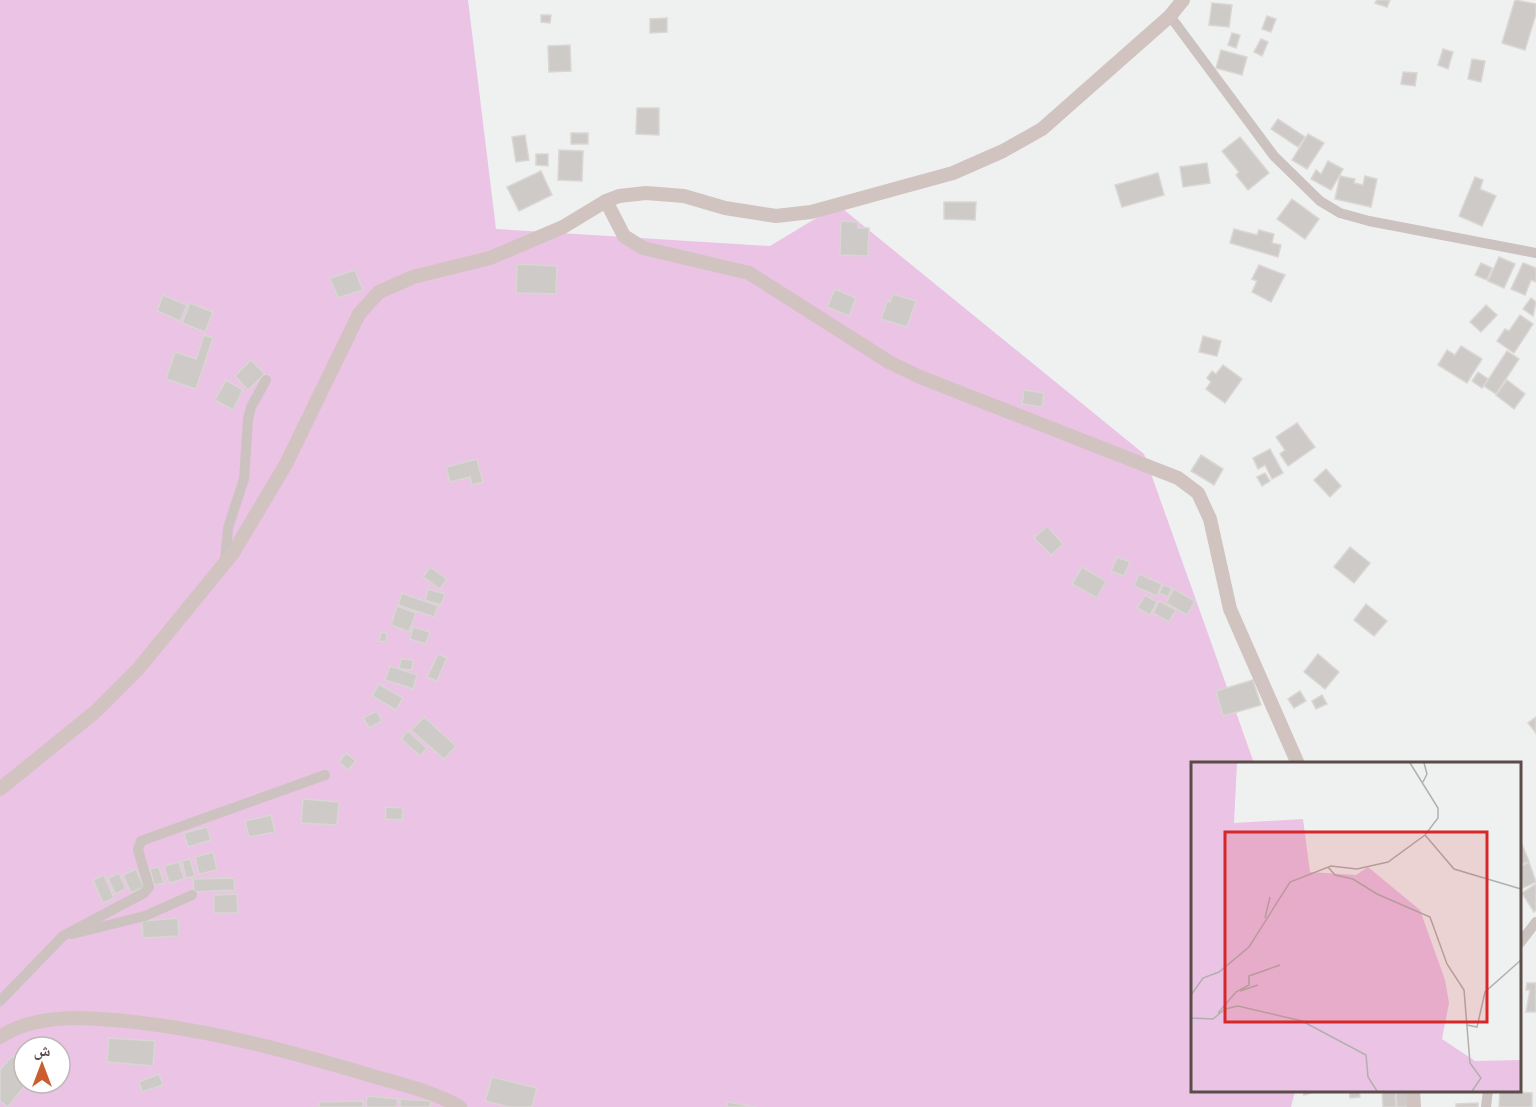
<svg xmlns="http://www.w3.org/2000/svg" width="1536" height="1107" viewBox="0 0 1536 1107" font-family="'Open Sans','Noto Naskh Arabic',sans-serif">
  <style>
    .green { fill: #eac3e5; fill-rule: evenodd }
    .building { fill: #cecac7; stroke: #dad6d4; stroke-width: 1.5 }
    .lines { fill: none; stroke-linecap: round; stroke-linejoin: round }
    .street { stroke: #ccc2bf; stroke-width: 10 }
    .secondary { stroke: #d1c3bf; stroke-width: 14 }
    .inset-road { fill: none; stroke: #b3afae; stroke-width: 1.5 }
    .view { fill: #d62828; fill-opacity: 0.15; stroke: #d62828; stroke-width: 3 }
    .inset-edge { fill: none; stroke: #5a4d49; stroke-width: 3 }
  </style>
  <rect width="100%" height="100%" fill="#eff1f1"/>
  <path class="green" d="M0 0H468L496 229 770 246 838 205 1144 454 1254 763 1192 764V1090L1295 1091 1291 1107H0ZM24 1047H60V1083H24Z"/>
  <g class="building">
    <polygon points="1377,0 1390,0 1387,7 1375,3"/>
    <polygon points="1515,0 1536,4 1536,14 1525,50 1502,43"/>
    <polygon points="1212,3 1232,5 1229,27 1209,25"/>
    <polygon points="541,15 551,15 550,23 541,22"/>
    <polygon points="1267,16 1276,19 1271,32 1262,29"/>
    <polygon points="667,18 667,32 650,33 650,19"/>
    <polygon points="1232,33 1240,35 1236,48 1228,45"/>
    <polygon points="1261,39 1268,42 1262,56 1254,52"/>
    <polygon points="570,45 571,71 549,72 548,46"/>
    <polygon points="1443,49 1453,52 1448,69 1438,65"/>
    <polygon points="1221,50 1247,57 1242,75 1216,68"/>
    <polygon points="1472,59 1485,61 1481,82 1468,79"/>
    <polygon points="1403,72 1417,73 1415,86 1401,84"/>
    <polygon points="637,108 659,108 659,135 636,134"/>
    <polygon points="1278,119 1305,137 1298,147 1271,129"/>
    <rect x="571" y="133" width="17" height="11"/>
    <polygon points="1308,134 1324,143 1307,169 1292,160"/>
    <polygon points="525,135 529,160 516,162 512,137"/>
    <polygon points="1240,137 1269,173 1248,190 1236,175 1239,172 1222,151"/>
    <polygon points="559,150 583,151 582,181 558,180"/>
    <polygon points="536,154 548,154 548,166 536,165"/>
    <polygon points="1328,161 1343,169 1331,190 1311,179 1316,170 1321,174"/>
    <polygon points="1207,163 1210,183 1183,187 1180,167"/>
    <polygon points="541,171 552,195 519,211 507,187"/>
    <polygon points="1158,173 1164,195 1122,207 1115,185"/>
    <polygon points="1340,176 1355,179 1354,183 1363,185 1365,176 1377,179 1371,207 1335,199"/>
    <polygon points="1475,177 1483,180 1480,189 1496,196 1482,226 1459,216"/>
    <polygon points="1292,199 1319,219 1305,239 1277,219"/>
    <polygon points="944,202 976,202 975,220 944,219"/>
    <polygon points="841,221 858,222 858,228 869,228 868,256 840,255"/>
    <polygon points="1234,229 1257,235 1259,230 1274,234 1272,243 1281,245 1278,257 1230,243"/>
    <polygon points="1499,257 1515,264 1504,288 1488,281"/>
    <polygon points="1481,263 1492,268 1487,280 1475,275"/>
    <polygon points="1523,263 1536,268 1536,282 1531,280 1525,295 1511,289"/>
    <polygon points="517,264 557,266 556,294 516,293"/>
    <polygon points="1259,265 1285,275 1271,302 1252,292 1257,281 1252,279"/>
    <polygon points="355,270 363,290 338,298 330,278"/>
    <polygon points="835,289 856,298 849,316 827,307"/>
    <polygon points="893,294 916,301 907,327 881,319 887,301 890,302"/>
    <polygon points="163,295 187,305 180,321 157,311"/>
    <polygon points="1531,298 1536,302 1533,316 1523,309"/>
    <polygon points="190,303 213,312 205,332 182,323"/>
    <polygon points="1486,305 1497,315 1481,332 1470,322"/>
    <polygon points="1520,315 1533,324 1514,353 1497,341 1505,329 1509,331"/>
    <polygon points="204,335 213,338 196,389 166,379 175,352 196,359"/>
    <polygon points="1203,336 1221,341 1217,356 1199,352"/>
    <polygon points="1461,346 1482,359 1467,383 1438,365 1447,350 1455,355"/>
    <polygon points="1507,351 1519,359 1496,394 1484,386"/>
    <polygon points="251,360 265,374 248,390 235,376"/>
    <polygon points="1223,365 1242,379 1225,403 1206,389 1211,382 1207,378 1212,371 1216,374"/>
    <polygon points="1478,372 1488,379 1482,388 1472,381"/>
    <polygon points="226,380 243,390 233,410 215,400"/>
    <polygon points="1507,380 1525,394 1514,409 1496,395"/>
    <polygon points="1024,390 1044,393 1042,407 1022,404"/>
    <polygon points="1297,423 1315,447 1288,466 1280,454 1285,450 1276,437"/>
    <polygon points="1270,449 1283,473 1272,479 1265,465 1258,469 1253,458"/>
    <polygon points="1201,455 1223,469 1214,485 1191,471"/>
    <polygon points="477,459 483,482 472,485 470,477 450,482 446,467"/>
    <polygon points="1326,469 1341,486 1330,497 1314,480"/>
    <polygon points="1265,473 1270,481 1262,486 1257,477"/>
    <polygon points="1047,526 1063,544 1051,555 1034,538"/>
    <polygon points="1350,547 1370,563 1354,583 1334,567"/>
    <polygon points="1117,557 1130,562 1124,576 1111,571"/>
    <polygon points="430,567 447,579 440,589 423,577"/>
    <polygon points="1082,567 1106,581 1097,598 1072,584"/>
    <polygon points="1139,574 1162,584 1157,596 1134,586"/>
    <polygon points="1163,585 1172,588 1168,597 1159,593"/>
    <polygon points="428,589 445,594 441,605 425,600"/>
    <polygon points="1174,589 1195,601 1187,615 1166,603"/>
    <polygon points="402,593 438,606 434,617 398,605"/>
    <polygon points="1145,595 1157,602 1150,615 1137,608"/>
    <polygon points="1159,601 1176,610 1169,622 1153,613"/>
    <polygon points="1366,604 1387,621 1374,636 1354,620"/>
    <polygon points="397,606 416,613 409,632 391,625"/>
    <polygon points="413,627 430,632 426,644 410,639"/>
    <polygon points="381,632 387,633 386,642 379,641"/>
    <polygon points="438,654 447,658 437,681 427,677"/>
    <polygon points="1318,654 1339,672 1325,689 1304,672"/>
    <polygon points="401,659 413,660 412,670 399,669"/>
    <polygon points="390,666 417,675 413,689 385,680"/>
    <polygon points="1253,680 1261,705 1223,716 1216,691"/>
    <polygon points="379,684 403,698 396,710 372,696"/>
    <polygon points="1300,691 1306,701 1294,708 1288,699"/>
    <polygon points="1322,695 1327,704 1316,709 1312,701"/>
    <polygon points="377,711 382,721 369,728 363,718"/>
    <polygon points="424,717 456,746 444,759 411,730"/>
    <polygon points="1536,717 1536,733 1528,723"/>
    <polygon points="408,731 427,748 420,756 401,739"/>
    <polygon points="346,753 356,761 348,770 339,762"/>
    <polygon points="303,799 339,802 337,825 301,823"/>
    <polygon points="386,807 403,808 402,820 385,819"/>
    <polygon points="271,815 275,832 249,837 245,821"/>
    <polygon points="207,827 211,840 188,847 184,833"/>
    <polygon points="1520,840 1529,861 1520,865"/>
    <polygon points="213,852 217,870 199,874 195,857"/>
    <polygon points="190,859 195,876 186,878 182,861"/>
    <polygon points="179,862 184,879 169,883 164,866"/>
    <polygon points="1529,862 1536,882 1523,888 1520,867"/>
    <polygon points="159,867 164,883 154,885 150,869"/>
    <polygon points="136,869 144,887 131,893 123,875"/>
    <polygon points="119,873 126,889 115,894 108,878"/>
    <polygon points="104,875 114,898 103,903 93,880"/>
    <polygon points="234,878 235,890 194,892 193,879"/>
    <polygon points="1536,884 1536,910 1534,912 1522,893"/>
    <polygon points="237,894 238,913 214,913 214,895"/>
    <polygon points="178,918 179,936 143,938 142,921"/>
    <polygon points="1527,983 1536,983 1536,1012 1526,1012 1530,990 1526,990"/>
    <polygon points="109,1038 155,1041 153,1066 107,1062"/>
    <polygon points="12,1056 24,1065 24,1083 27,1083 8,1107 0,1101 0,1070"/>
    <polygon points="159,1074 163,1085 142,1092 139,1082"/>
    <polygon points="492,1077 537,1088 532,1107 509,1107 485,1101"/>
    <polygon points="1302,1090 1321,1090 1304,1095"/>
    <polygon points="1349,1090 1359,1090 1360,1097 1350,1098"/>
    <polygon points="1395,1090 1396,1107 1383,1107 1382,1091"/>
    <polygon points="1396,1090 1407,1090 1408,1107 1397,1107"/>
    <polygon points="1500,1091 1532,1093 1532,1107 1499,1107"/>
    <polygon points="367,1096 398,1099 397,1107 366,1107"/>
    <polygon points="400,1099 431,1101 430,1107 400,1107"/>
    <polygon points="363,1101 363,1107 319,1107 319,1102"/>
    <polygon points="727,1102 757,1107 727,1107"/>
    <polygon points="1478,1103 1478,1107 1456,1107 1456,1104"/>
  </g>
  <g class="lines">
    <g class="street">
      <polyline points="1170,16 1274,156 1320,201 1340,213 1369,221 1536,253"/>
      <polyline points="225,562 228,528 244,479 248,419 251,407 266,380"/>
      <polyline points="72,934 145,916 192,895"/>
      <polyline points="1520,943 1536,922"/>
      <polyline points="0,1001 63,936 144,893 149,887 138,850 141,841 325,775"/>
      <polyline points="1486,1107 1488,1090"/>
    </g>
    <g class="secondary">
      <polyline points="606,201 624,236 643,248 749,273 889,362 920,377 1178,478 1198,493 1210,519 1230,609 1298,764"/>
      <polyline points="0,789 95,712 139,668 233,553 286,464 359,314 379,292 413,277 490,258 563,227 606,201 619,196 646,193 684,196 725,208 776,216 811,212 953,173 1003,151 1042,129 1170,16 1183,0"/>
      <path d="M0 1037C22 1022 52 1018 79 1018 177 1021 276 1047 369 1075 399 1084 433 1091 460 1107"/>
      <polyline points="1413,1090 1414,1107"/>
    </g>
  </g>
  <g transform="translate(1191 762)">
    <rect width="330" height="330" fill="#eff1f1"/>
    <path d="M0 1H46L43 61 112 57 119 110 165 113 177 105 229 148 254 218 258 241 251 277 284 299 330 298V329H0Z" fill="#eac3e5"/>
    <path class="inset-road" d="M232 20 236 12 233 1M234 73 263 107 330 127M137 105 144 113 162 117 186 132 239 155 256 202 273 228 279 301 290 316 281 329M74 156 79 135M49 229 67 223M0 233 12 216 28 210 58 185 99 120 140 104 166 107 197 100 234 73 247 56V46L219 1M27 251 45 230 58 223V214L89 203M0 256 22 257 34 247 47 244 111 259 175 293 177 315 186 329M276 263 286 265 294 230 330 198"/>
    <path class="view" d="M34 70H296V260H34Z"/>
    <rect width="330" height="330" class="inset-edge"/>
  </g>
  <g transform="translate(42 1065)"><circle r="28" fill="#ffffff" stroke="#bdb8b6" stroke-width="1.5"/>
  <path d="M0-4.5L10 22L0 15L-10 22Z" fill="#cc5d2e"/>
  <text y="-9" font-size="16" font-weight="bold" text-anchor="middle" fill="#5a4d49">ش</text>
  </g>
</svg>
